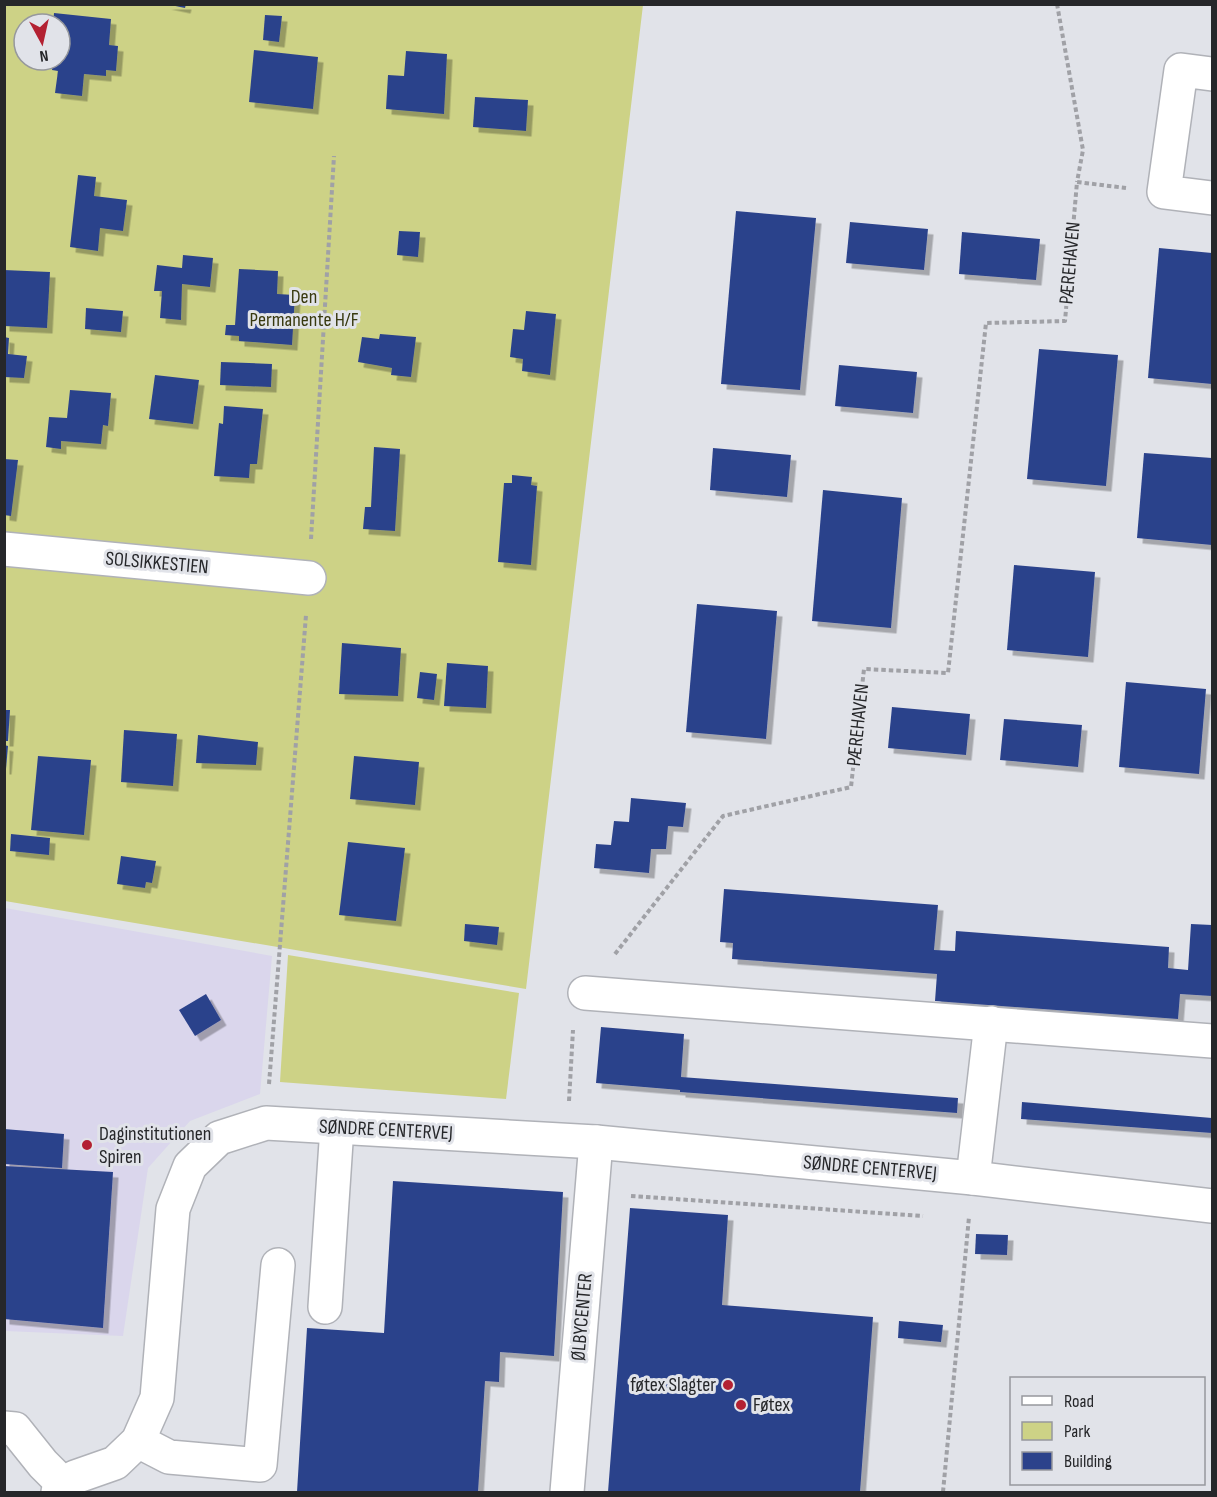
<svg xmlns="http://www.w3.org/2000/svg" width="1217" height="1497" viewBox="0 0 1217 1497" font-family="'Sofia Sans Condensed',sans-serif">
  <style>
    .education { fill: #dad6ec }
    .green { fill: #cdd286; fill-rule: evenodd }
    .building { fill: #2c428b; filter: url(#shadow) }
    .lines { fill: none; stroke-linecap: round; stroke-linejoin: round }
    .minor-casing { stroke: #b0b2b8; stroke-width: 36 }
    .path { stroke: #a0a1a6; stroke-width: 4; stroke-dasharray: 4.5 3; stroke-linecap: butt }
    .minor { stroke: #fff; stroke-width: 33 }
    .poi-dot { fill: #b32132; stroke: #e1e3e9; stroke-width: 2 }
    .labels { text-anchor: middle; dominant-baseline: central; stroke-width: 6; stroke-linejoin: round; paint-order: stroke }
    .street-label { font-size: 20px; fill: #26272a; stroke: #e1e3e9 }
    .park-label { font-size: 20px; fill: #38390f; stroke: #e1e3e9 }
    .poi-label { font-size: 20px; fill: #26272a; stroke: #e1e3e9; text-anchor: start }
  </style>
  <defs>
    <filter id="shadow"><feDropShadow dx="5.5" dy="5.5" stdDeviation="0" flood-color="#0004"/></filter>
  </defs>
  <rect width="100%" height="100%" fill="#e1e3e9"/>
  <polygon class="education" points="5,908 272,956 260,1094 190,1121 148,1168 123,1336 5,1331"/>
  <g class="green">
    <path d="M4 5H643L526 989 5 901ZM24 24H60V60H24Z"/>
    <polygon points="288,955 519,993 506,1099 280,1082"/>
  </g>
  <g class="building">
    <polygon points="166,4 186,4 185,8"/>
    <polygon points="54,13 111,19 109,45 118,46 116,71 106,70 106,76 84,74 82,96 55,93 58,71 52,70 53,60 60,60 60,24 53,24"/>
    <polygon points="265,15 282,16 279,42 263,40"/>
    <polygon points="254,50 318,57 313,109 249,102"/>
    <polygon points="406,51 447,54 444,114 386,109 388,75 404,76"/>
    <polygon points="475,97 528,100 526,131 473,127"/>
    <polygon points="78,175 96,177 94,196 127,200 123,231 100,228 98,251 70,247"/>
    <polygon points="736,211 816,218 800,390 721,384"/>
    <polygon points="850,222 928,229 924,270 846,263"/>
    <polygon points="399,231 420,232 418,257 397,255"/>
    <polygon points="962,232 1040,239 1036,280 959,274"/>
    <polygon points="1159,248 1212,253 1212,384 1148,378"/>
    <polygon points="183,255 213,258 210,287 182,284 181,320 160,318 162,291 154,291 157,265 182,268"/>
    <polygon points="239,269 278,271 277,294 295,295 292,345 239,341 239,336 225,335 226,325 235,325"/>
    <polygon points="4,270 50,272 47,328 4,326"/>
    <polygon points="86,308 123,311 121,332 85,329"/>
    <polygon points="526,311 556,314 550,375 522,371 523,359 510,357 513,329 524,330"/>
    <polygon points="380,334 416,337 411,377 391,375 392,368 358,362 362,337 379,339"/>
    <polygon points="4,337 9,338 8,354 27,356 24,378 4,377"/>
    <polygon points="1039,349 1118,355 1106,486 1027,479"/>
    <polygon points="221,362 272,364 271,387 220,385"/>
    <polygon points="839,365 917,372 913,413 835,406"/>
    <polygon points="155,375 199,380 193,424 149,419"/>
    <polygon points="70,390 111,393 108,426 103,425 101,444 61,441 61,449 46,447 49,417 67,418"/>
    <polygon points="224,406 263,409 257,464 250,464 249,478 214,476 219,423 223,424"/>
    <polygon points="374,447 400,449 395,531 363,529 365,507 371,507"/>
    <polygon points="713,448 791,455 787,497 710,490"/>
    <polygon points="1144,453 1212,458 1212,545 1137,538"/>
    <polygon points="4,459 18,460 11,516 4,515"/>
    <polygon points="512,475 532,477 531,485 537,486 531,565 498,562 504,483 512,483"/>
    <polygon points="823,490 902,498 891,628 812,621"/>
    <polygon points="1014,565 1095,572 1088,657 1007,650"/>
    <polygon points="697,604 777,611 766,739 686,732"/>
    <polygon points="342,643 401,648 398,696 339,694"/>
    <polygon points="447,663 488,666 486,708 444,706"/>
    <polygon points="420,672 437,674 434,700 417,698"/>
    <polygon points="1126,682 1206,689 1199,774 1119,767"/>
    <polygon points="892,707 970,714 966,755 888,748"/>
    <polygon points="4,710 10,710 8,741 4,741"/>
    <polygon points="1004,719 1082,725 1078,767 1000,760"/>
    <polygon points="124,730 177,734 173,786 121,782"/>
    <polygon points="198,735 258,742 256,765 196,763"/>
    <polygon points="4,745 8,746 6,769 4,769"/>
    <polygon points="38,756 91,760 84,835 31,830"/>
    <polygon points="354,756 419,762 415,805 350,799"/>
    <polygon points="631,798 686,803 683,827 668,826 666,849 651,849 649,873 594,868 596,844 611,845 614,821 629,822"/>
    <polygon points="11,834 50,838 49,855 10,851"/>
    <polygon points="348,842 405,848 396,921 339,915"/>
    <polygon points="121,856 156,861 152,883 146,882 145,888 117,884"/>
    <polygon points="724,889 938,905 934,950 955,951 956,931 1169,947 1168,968 1188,970 1191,924 1212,925 1212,996 1180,994 1178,1019 935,1001 937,974 732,959 733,943 720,942"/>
    <polygon points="465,924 499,927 497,945 464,941"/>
    <polygon points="206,994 221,1020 195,1036 179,1010"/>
    <polygon points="601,1027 684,1034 681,1077 958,1098 957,1113 680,1092 680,1090 596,1083"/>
    <polygon points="1022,1102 1212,1118 1212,1133 1021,1119"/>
    <polygon points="4,1129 64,1134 62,1168 4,1164"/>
    <polygon points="4,1166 113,1172 103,1328 4,1319"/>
    <polygon points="393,1181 563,1192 554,1356 500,1352 499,1382 485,1381 478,1492 297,1492 307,1328 384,1333"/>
    <polygon points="630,1208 728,1215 722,1305 873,1317 860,1492 608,1492"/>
    <polygon points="976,1234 1008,1235 1007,1255 975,1254"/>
    <polygon points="899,1321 943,1325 941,1342 898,1338"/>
  </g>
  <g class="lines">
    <defs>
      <g id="minor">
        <polyline points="1212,74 1181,70 1164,192 1212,198"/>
        <polyline points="4,549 309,578"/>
        <polyline points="585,993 1212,1041"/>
        <polyline points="973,1178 991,1023"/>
        <polyline points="325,1307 337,1127"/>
        <polyline points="4,1428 15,1429 43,1464 65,1486"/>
        <polyline points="138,1441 169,1457 260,1465 278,1265"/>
        <polyline points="58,1492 75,1477 115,1463 138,1441 157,1398 173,1209 190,1166 219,1138 266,1123 596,1142 973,1178 1212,1206"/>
        <polyline points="567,1492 596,1142"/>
      </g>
    </defs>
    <use href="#minor" class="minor-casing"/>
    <g class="path">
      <polyline points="1057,4 1083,150 1077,182"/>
      <polyline points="311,539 334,156"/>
      <polyline points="615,954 723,816 851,787 864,669 948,673 986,323 1065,321 1077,182 1126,188"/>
      <polyline points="269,1084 306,615"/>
      <polyline points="569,1101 573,1030"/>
      <polyline points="631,1196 923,1216"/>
      <polyline points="943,1492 969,1217"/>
    </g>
    <use href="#minor" class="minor"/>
  </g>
  <g class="poi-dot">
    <circle cx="87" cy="1145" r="6"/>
    <circle cx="728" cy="1385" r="6"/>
    <circle cx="741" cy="1405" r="6"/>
  </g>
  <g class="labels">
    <g class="street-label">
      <text transform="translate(1070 263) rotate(-85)">PÆREHAVEN</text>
      <text transform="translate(157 563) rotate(5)">SOLSIKKESTIEN</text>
      <text transform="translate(858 725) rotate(-84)">PÆREHAVEN</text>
      <text transform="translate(386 1130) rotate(3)">SØNDRE CENTERVEJ</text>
      <text transform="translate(870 1168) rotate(5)">SØNDRE CENTERVEJ</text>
      <text transform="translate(582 1317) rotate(-85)">ØLBYCENTER</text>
    </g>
    <g class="park-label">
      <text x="304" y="297">Den<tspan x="304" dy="23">Permanente H/F</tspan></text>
    </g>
    <g class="poi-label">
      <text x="99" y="1134">Daginstitutionen<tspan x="99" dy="23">Spiren</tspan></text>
      <text x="716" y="1385" text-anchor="end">føtex Slagter</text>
      <text x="753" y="1405">Føtex</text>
    </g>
  </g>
  <rect width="1217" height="1497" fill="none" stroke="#26272a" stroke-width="12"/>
  <rect x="1010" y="1377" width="195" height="108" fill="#e1e3e9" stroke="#96989d" stroke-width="1.5"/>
  <rect x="1022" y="1396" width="30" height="9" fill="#ffffff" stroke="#96989d" stroke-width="1.5"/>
  <text x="1064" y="1407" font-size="18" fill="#26272a">Road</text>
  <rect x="1022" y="1422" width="30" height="18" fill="#cdd286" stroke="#96989d" stroke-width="1.5"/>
  <text x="1064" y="1437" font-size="18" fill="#26272a">Park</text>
  <rect x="1022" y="1452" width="30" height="18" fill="#2c428b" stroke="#96989d" stroke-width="1.5"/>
  <text x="1064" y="1467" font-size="18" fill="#26272a">Building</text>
  <g transform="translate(42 42) rotate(172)"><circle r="28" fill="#e1e3e9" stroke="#96989d" stroke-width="1.5"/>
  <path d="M0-4.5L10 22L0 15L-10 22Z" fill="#b32132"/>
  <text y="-9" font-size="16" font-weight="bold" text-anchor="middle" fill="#26272a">N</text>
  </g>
</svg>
